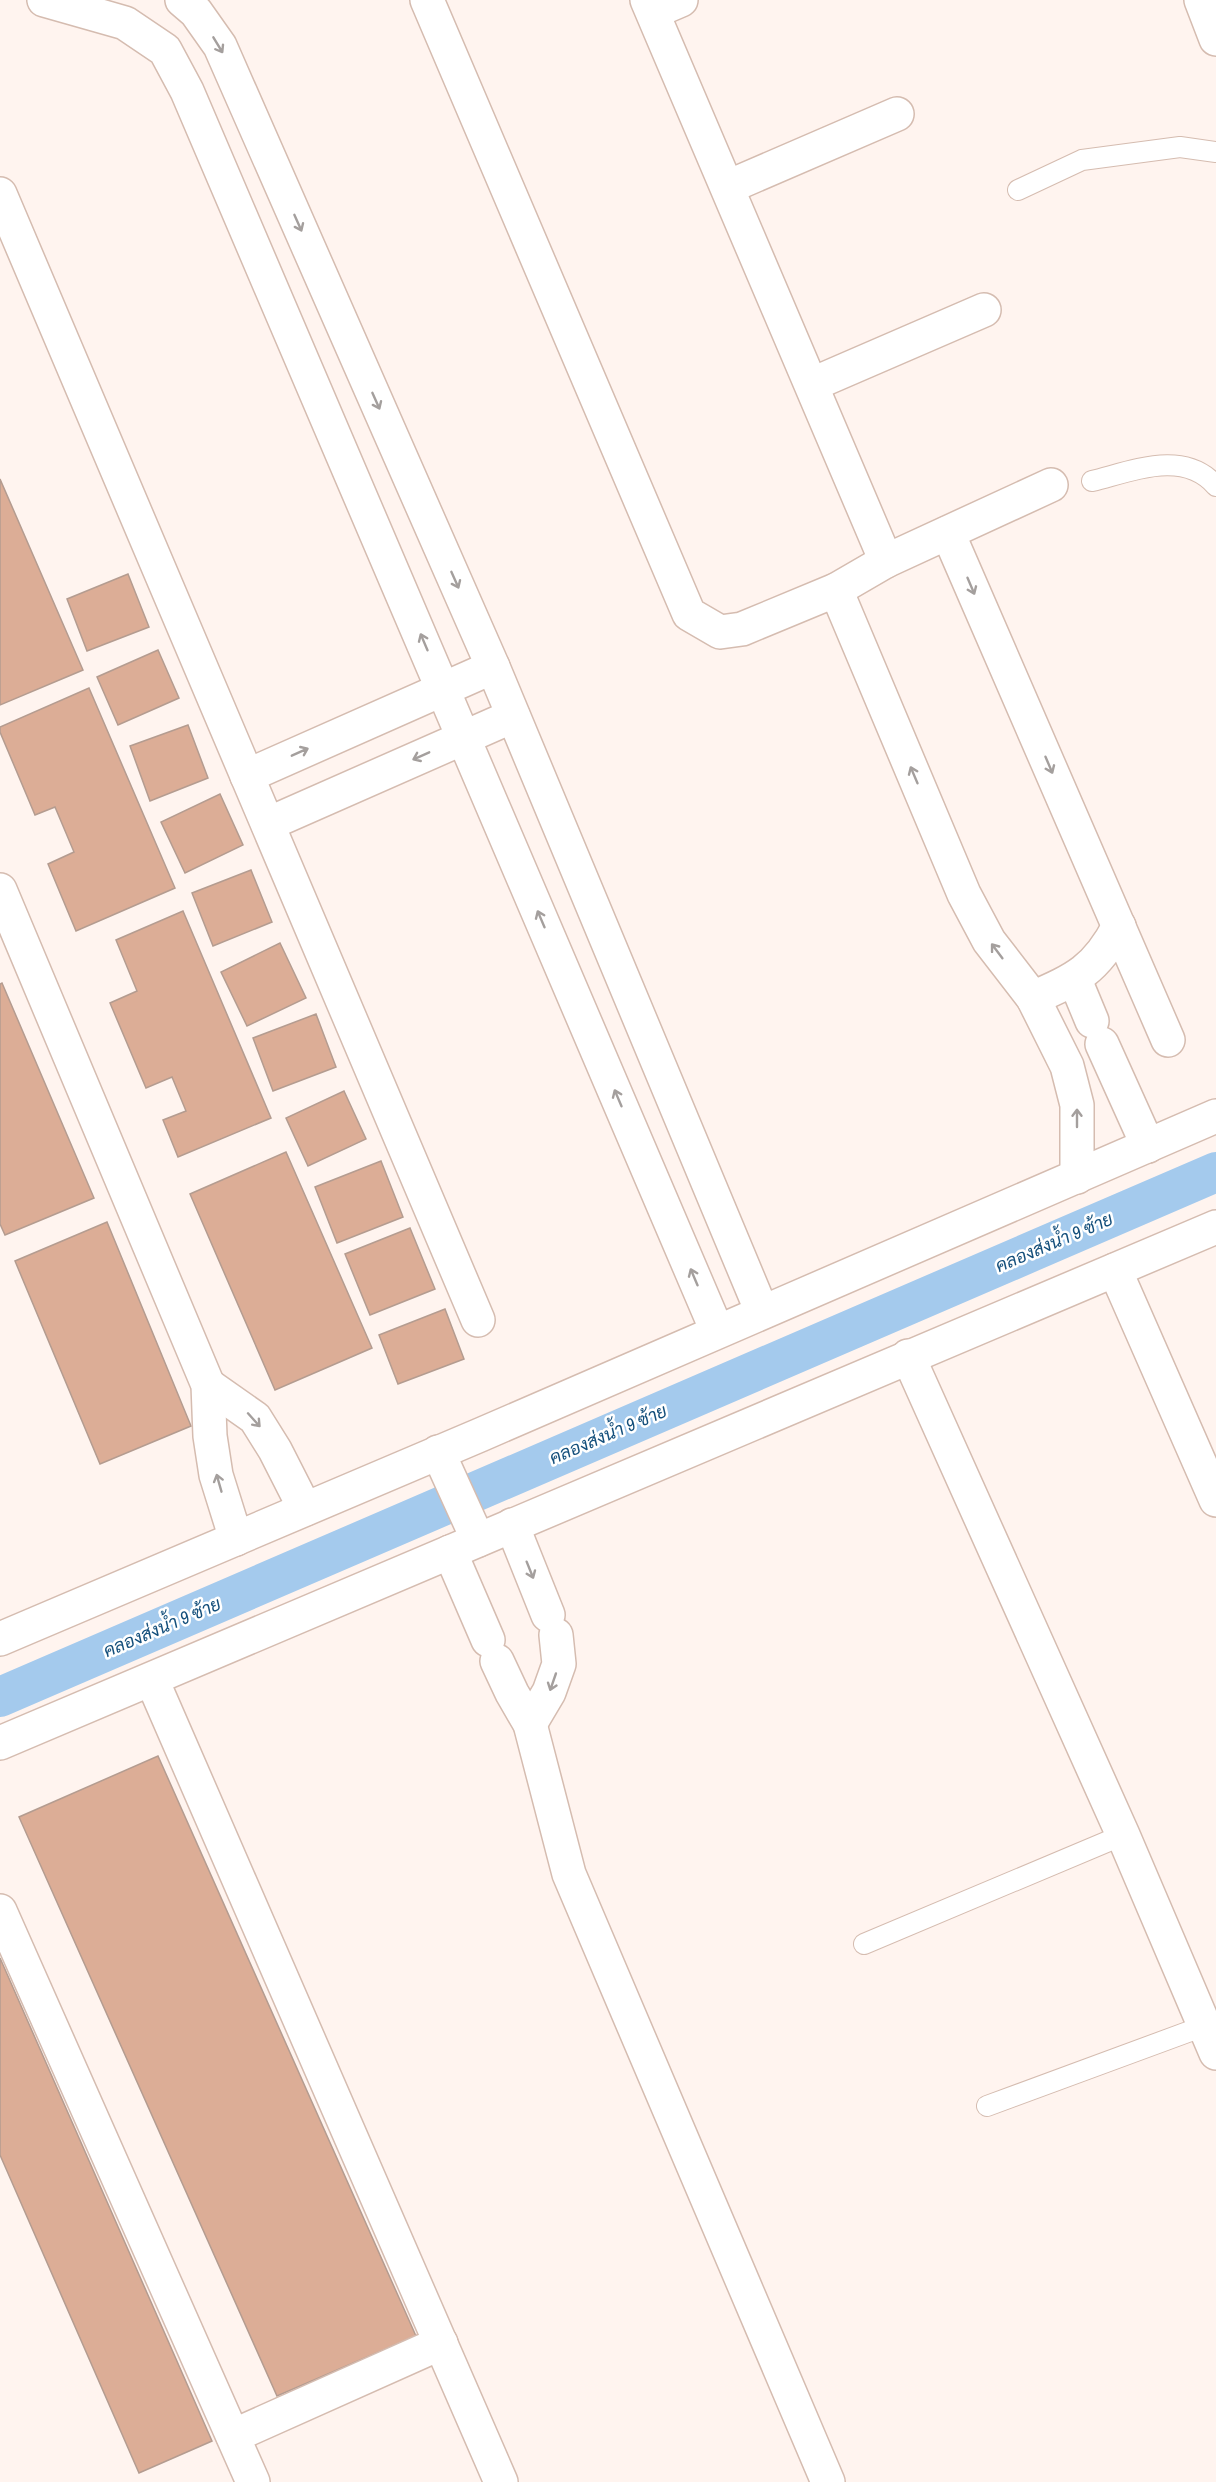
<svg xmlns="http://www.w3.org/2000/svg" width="1216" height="2482" viewBox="0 0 1216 2482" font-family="'Archivo Narrow',Sarabun,sans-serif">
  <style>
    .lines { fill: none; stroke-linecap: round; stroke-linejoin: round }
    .canal { stroke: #a4caed; stroke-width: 40 }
    .building { fill: #dcad96; stroke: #b49c90; stroke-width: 1.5 }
    .lane-casing { stroke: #d5bcb0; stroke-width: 22 }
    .street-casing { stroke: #d5bcb0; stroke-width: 36 }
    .lane { stroke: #fff; stroke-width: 20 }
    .street { stroke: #fff; stroke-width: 33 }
    .oneway { stroke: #a49f9d }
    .labels { text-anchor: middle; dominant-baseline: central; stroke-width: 5; stroke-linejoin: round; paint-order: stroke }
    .water-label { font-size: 18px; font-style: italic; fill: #144f7b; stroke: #fff }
  </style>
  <rect width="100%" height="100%" fill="#fff4ef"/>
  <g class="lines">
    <polyline class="canal" points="0,1697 1216,1172"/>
  </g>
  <g class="building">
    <polygon points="0,479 83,670 0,705"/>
    <polygon points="128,574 149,627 87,651 67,599"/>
    <polygon points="158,650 179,698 118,725 97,677"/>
    <polygon points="89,688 175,888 76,931 48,864 74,852 55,807 35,815 0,732 0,727"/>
    <polygon points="188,725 208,778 150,801 130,746"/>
    <polygon points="220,794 243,845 185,873 161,822"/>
    <polygon points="251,870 272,922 213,946 192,893"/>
    <polygon points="183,911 271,1118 178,1157 163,1120 186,1111 172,1077 146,1088 110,1003 137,991 116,940"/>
    <polygon points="280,943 306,998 247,1026 221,972"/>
    <polygon points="2,983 94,1198 5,1235 0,1224 0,984"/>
    <polygon points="316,1014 336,1067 273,1091 253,1038"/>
    <polygon points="344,1091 366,1139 308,1166 286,1118"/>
    <polygon points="286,1152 372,1348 275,1390 190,1194"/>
    <polygon points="381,1161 403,1217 337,1243 315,1187"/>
    <polygon points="107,1222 191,1426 100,1464 15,1261"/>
    <polygon points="410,1228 435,1289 370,1315 345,1254"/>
    <polygon points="445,1309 464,1359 398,1384 379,1335"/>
    <polygon points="158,1756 416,2336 277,2396 19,1817"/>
    <polygon points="0,1958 212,2441 139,2473 0,2155"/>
  </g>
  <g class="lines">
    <defs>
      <g id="lane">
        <polyline points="1018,190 1082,160 1180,147 1216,152"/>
        <path d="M1092 481C1133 471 1184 449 1216 486"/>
        <polyline points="864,1944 1123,1835"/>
        <polyline points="987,2106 1204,2026"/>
      </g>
      <g id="street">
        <polyline points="44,0 125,23 165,50 187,91 717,1331"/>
        <polyline points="182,0 196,12 220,46 493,667 762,1312"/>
        <polyline points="427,0 689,614 720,632 742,629 836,590 886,561 1051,485"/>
        <polyline points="647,0 886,561"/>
        <polyline points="1201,0 1216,39"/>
        <polyline points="653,12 681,0"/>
        <polyline points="728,187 897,114"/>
        <polyline points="0,194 478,1320"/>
        <polyline points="813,384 984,310"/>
        <polyline points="948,533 1168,1040"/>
        <polyline points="836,590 964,894 989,941 1033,998 1067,1066 1077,1105 1077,1177"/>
        <polyline points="247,776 493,667"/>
        <polyline points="268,824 513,716"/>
        <polyline points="0,890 208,1385 210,1436 216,1475 236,1539"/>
        <polyline points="1075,980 1092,1021"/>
        <path d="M1033 998C1076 979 1096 970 1119 926"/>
        <polyline points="1102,1044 1148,1146"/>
        <polyline points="1115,1270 1216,1500"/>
        <polyline points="908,1356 1123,1835 1216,2053"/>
        <polyline points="208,1385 255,1418 275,1450 305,1509"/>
        <polyline points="438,1452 478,1540"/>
        <polyline points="512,1525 548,1615"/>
        <polyline points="450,1552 488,1640"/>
        <polyline points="0,1639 480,1435 1216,1116"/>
        <polyline points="497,1661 512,1693 530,1724 569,1874 828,2482"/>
        <polyline points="152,1680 501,2482"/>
        <polyline points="530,1724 549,1692 559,1664 556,1635"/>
        <polyline points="0,1743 1216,1227"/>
        <polyline points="0,1911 253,2482"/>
        <polyline points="233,2436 441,2343"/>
      </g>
    </defs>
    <use href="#lane" class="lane-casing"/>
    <use href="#street" class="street-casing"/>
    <use href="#lane" class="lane"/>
    <use href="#street" class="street"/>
  </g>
  <defs><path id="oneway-shaft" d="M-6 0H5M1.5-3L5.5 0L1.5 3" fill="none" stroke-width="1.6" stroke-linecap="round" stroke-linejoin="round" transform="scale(1.5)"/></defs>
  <g class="oneway">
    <use href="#oneway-shaft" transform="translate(218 45) rotate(59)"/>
    <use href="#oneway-shaft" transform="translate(298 223) rotate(66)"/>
    <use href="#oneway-shaft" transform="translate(376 401) rotate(66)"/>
    <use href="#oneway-shaft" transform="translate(455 580) rotate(66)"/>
    <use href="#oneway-shaft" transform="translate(971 586) rotate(67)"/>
    <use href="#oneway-shaft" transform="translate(424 642) rotate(-113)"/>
    <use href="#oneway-shaft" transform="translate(300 752) rotate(-24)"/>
    <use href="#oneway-shaft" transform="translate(421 756) rotate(156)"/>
    <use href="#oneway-shaft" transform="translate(1049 765) rotate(67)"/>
    <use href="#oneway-shaft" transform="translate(914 775) rotate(-113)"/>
    <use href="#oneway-shaft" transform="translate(541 919) rotate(-113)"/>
    <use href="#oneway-shaft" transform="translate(997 951) rotate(-127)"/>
    <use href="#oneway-shaft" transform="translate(618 1098) rotate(-113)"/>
    <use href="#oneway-shaft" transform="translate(1077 1118) rotate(-90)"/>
    <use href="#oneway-shaft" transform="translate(694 1277) rotate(-113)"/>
    <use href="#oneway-shaft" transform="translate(254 1420) rotate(48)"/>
    <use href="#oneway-shaft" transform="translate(219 1483) rotate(-106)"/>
    <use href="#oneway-shaft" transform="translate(530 1570) rotate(68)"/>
    <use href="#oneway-shaft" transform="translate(553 1682) rotate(109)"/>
  </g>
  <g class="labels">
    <g class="water-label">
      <text transform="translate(1054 1242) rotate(-23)">คลองส่งน้ำ 9 ซ้าย</text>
      <text transform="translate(608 1434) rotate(-23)">คลองส่งน้ำ 9 ซ้าย</text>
      <text transform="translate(162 1627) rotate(-23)">คลองส่งน้ำ 9 ซ้าย</text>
    </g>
  </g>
</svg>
